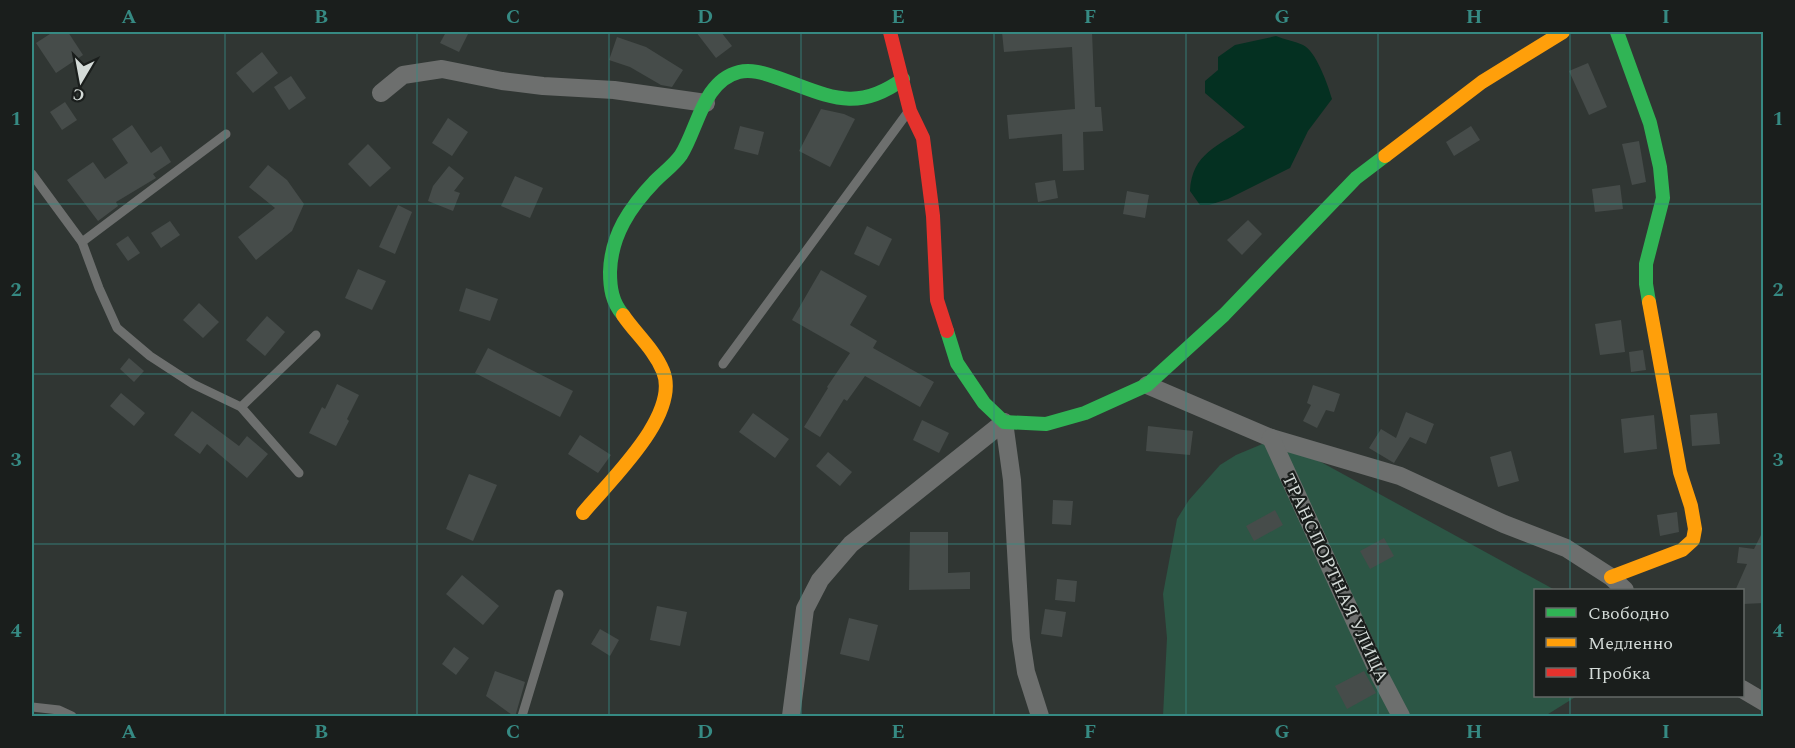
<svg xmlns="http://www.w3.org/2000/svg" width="1795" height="748" viewBox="0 0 1795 748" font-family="Spectral,serif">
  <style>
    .green { fill: #2c5645 }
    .water { fill: #043021 }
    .building { fill: #464c4a }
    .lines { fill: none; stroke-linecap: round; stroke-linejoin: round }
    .lane { stroke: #6d6f6e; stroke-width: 9 }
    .street { stroke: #6d6f6e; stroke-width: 18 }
    .fast { stroke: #30b455; stroke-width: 14 }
    .slow { stroke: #ff9f0a; stroke-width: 14 }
    .jam { stroke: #e5322d; stroke-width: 14 }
    .grid { fill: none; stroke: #368a83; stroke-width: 1.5; stroke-opacity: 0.55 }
    .labels { text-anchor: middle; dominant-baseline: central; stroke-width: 4.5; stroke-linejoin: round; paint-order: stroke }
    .street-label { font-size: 18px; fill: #d4dbd8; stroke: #1a1e1c }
    .neatline { fill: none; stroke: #368a83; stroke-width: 2 }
    .grid-label { font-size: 20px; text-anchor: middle; font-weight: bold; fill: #368a83 }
  </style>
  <rect width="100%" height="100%" fill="#303633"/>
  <polygon class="green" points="1277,438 1555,590 1536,590 1536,696 1577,696 1545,716 1163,716 1167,638 1163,594 1177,519 1189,500 1220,465 1236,455"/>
  <path class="water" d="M1276 36C1285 40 1295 41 1303 45 1316 51 1328 85 1332 99L1308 131 1290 168 1228 199 1209 205H1200L1190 191C1192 153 1218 147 1245 127L1205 93V81L1218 70V57L1235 45Z"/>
  <g class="building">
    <polygon points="53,32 68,32 83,55 56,73 36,43"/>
    <polygon points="446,32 469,32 459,52 440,43"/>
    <polygon points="696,32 721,32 732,46 716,58"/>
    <polygon points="1002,32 1092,32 1095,107 1101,107 1103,131 1083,132 1084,170 1063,171 1062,134 1009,139 1007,115 1075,109 1072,47 1004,52"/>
    <polygon points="617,37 646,47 683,70 672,87 661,85 630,67 609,60"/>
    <polygon points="262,52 278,73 253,93 236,73"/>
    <polygon points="1588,63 1607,107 1589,115 1569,71"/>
    <polygon points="291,76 306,98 289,110 274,87"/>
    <polygon points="65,102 77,120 62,130 50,112"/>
    <polygon points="821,109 844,114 855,119 830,167 799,151"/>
    <polygon points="448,118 468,132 452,156 432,143"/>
    <polygon points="132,125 151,153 161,146 171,162 153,174 156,178 116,202 118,206 98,221 67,180 93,162 105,179 128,163 112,139"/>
    <polygon points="740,126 764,132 758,155 734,149"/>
    <polygon points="1471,126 1480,140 1454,156 1446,142"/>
    <polygon points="1639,141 1646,182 1632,185 1622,144"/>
    <polygon points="368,144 391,168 370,187 348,164"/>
    <polygon points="268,165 287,180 304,204 292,231 256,260 238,237 275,208 249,187"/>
    <polygon points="449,166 464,178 454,191 460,193 453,211 428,201 433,186"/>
    <polygon points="515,176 543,188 530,218 501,206"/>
    <polygon points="1055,180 1058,198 1038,202 1035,183"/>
    <polygon points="1620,185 1623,209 1595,212 1592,189"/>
    <polygon points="1127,191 1149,195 1145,218 1123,214"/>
    <polygon points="398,205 412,212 395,254 379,247"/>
    <polygon points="1248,220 1262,234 1242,255 1227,240"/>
    <polygon points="170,221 180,235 161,248 151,233"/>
    <polygon points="867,226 892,239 879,266 854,254"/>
    <polygon points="128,236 140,253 128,261 116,244"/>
    <polygon points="358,269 386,281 372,310 345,298"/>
    <polygon points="821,270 867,296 850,325 877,341 873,348 934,382 920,407 865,376 847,401 844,399 820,437 804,427 828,388 827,387 850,353 792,320"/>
    <polygon points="466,288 498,299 490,321 459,311"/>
    <polygon points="199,303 219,322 203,338 183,320"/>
    <polygon points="267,316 285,332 265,356 246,340"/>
    <polygon points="1621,320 1625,352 1600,355 1595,324"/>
    <polygon points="488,348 573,391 560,417 475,373"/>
    <polygon points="1643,350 1646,370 1631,372 1629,352"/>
    <polygon points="129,358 144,371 134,382 120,369"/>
    <polygon points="337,384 359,395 347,419 349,421 336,446 309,433 322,407 325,409"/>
    <polygon points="1313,385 1340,394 1334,412 1326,410 1317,428 1303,421 1311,405 1307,403"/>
    <polygon points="121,393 145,413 134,426 110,406"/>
    <polygon points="192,411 239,446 247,436 268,454 247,478 207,444 200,454 174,435"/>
    <polygon points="1406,412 1434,424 1426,444 1410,437 1394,463 1369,448 1381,429 1396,438"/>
    <polygon points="753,413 789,439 775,458 739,432"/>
    <polygon points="1717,413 1720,444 1692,446 1690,415"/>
    <polygon points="1654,415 1657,449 1624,453 1621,419"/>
    <polygon points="922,420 949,433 939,453 913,440"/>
    <polygon points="1148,426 1193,431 1190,455 1146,451"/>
    <polygon points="580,435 611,455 598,473 568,454"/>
    <polygon points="1511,451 1519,481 1498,487 1490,457"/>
    <polygon points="828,452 852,472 840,486 816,466"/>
    <polygon points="469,474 497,485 473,541 446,529"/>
    <polygon points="1053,500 1073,501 1071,525 1052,524"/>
    <polygon points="1275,510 1283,525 1254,541 1246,526"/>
    <polygon points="1677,512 1679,532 1660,536 1657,515"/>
    <polygon points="1764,529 1764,603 1743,604 1743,591 1735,591 1747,564 1737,563 1739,547 1754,549"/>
    <polygon points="910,532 948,532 948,573 970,572 970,589 909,590"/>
    <polygon points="1384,538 1394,556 1370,569 1360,551"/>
    <polygon points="462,575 499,606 483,625 446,594"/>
    <polygon points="1057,579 1077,581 1075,602 1055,600"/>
    <polygon points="657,606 687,612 680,646 650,640"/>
    <polygon points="1045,609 1066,612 1062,637 1041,634"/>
    <polygon points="849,618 878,625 869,661 840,654"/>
    <polygon points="600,629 619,640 610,656 591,644"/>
    <polygon points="454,647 469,658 456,675 442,664"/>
    <polygon points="495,671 525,682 515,717 486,696"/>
    <polygon points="1364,671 1376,693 1347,709 1335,686"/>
  </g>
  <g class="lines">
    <g class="lane">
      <polyline points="32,174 82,242 99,288 117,328 150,356 193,384 241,407 299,473"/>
      <polyline points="82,242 226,134"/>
      <polyline points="723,364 908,112"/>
      <polyline points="241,407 316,335"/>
      <polyline points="32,707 59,710 72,716"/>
      <polyline points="522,716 559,594"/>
    </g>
    <g class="street">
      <polyline points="381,93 403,75 442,69 502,81 543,86 614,90 706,103"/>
      <polyline points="1147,385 1271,438 1400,476 1504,524 1566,548 1611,577 1625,590"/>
      <polyline points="1004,422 1012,480 1021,639 1026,672 1040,716"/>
      <polyline points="1271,438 1379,674 1401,716"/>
      <polyline points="1742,689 1764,702"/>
      <polyline points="791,716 805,609 820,580 851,544 1004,422"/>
    </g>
    <g class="fast">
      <polyline points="1617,32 1650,123 1660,167 1663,198 1646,264 1646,284 1649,302"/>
      <path d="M623 315C612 302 610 288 610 272 611 235 630 207 655 181 664 172 674 165 681 155 698 128 703 81 739 72 751 69 763 73 775 77 826 94 854 115 903 79"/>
      <polyline points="947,331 957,363 984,403 1004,422 1046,424 1085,413 1147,385 1224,315 1356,178 1385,156"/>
    </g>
    <g class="slow">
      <polyline points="1385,156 1482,82 1563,32"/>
      <path d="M583 513C609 481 681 415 663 371 654 349 635 333 623 315"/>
      <polyline points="1611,577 1682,550 1693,540 1695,529 1691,506 1680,472 1649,302"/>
    </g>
    <polyline class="jam" points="890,32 910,111 923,138 933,216 937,300 947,331"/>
  </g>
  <path class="grid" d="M225 32V716M417 32V716M609 32V716M801 32V716M994 32V716M1186 32V716M1378 32V716M1570 32V590M32 204H1764M32 374H1764M32 544H1764M1570 696V716"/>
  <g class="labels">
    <g class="street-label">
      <text transform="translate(1335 578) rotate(65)">ТРАНСПОРТНАЯ УЛИЦА</text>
    </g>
  </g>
  <rect width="1795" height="748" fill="none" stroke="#1a1e1c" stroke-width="66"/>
  <rect x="1534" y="589" width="210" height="108" fill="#1a1e1c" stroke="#646a67" stroke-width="1.5"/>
  <rect x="1546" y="608" width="30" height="9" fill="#30b455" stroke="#646a67" stroke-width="1.5"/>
  <text x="1588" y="619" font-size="18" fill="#d4dbd8">Свободно</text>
  <rect x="1546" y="638" width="30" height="9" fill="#ff9f0a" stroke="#646a67" stroke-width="1.5"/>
  <text x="1588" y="649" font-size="18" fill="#d4dbd8">Медленно</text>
  <rect x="1546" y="668" width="30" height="9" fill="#e5322d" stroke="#646a67" stroke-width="1.5"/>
  <text x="1588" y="679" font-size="18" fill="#d4dbd8">Пробка</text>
  <g transform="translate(81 81) rotate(190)" stroke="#1a1e1c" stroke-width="4.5" paint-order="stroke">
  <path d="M0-4.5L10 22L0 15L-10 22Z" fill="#d4dbd8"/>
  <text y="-9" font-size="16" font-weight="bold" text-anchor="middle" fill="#d4dbd8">С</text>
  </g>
  <rect x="33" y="33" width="1729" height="682" class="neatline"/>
  <g class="grid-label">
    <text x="129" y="23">A</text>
    <text x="321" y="23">B</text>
    <text x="513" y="23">C</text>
    <text x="705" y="23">D</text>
    <text x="898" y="23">E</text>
    <text x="1090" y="23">F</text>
    <text x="1282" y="23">G</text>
    <text x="1474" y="23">H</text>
    <text x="1666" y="23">I</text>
    <text x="16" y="125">1</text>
    <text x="1778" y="125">1</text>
    <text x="16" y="296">2</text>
    <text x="1778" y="296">2</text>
    <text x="16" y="466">3</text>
    <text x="1778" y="466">3</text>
    <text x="16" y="637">4</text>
    <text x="1778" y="637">4</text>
    <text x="129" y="738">A</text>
    <text x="321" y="738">B</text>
    <text x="513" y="738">C</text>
    <text x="705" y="738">D</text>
    <text x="898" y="738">E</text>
    <text x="1090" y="738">F</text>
    <text x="1282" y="738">G</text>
    <text x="1474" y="738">H</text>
    <text x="1666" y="738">I</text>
  </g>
</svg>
